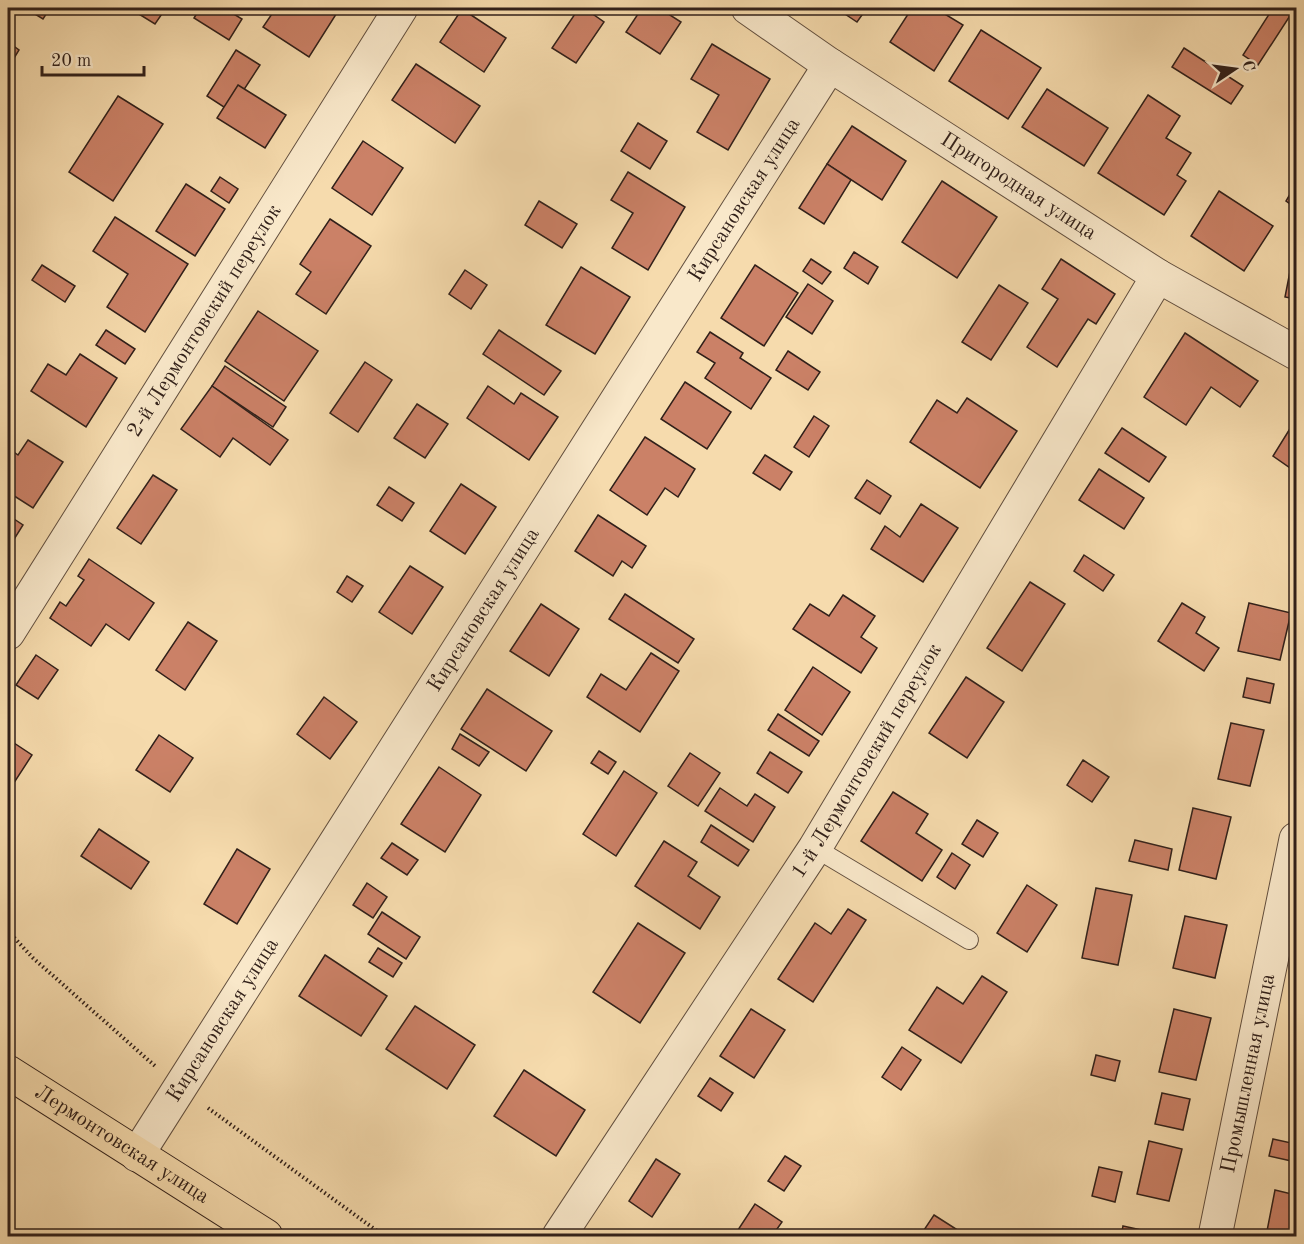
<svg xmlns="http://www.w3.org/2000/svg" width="1304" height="1244" viewBox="0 0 1304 1244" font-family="'Old Standard TT',serif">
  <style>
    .building { fill: #cb8167; stroke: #31201a; stroke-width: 1.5 }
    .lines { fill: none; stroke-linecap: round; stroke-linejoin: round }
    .lane-casing { stroke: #624f3f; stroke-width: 20 }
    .street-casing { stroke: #624f3f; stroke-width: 35 }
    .primary-casing { stroke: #31201a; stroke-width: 35 }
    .path { stroke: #31201a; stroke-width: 4; stroke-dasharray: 1.5 3; stroke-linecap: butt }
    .lane { stroke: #f9e8ca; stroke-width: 18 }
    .street { stroke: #f9e8ca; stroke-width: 33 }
    .primary { stroke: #f6dbad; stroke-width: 33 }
    .labels { text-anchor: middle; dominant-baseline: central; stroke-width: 6; stroke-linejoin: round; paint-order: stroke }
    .street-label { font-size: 21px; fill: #31201a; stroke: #f9e8ca }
  </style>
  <rect width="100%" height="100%" fill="#f6dbad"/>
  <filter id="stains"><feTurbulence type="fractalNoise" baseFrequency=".00333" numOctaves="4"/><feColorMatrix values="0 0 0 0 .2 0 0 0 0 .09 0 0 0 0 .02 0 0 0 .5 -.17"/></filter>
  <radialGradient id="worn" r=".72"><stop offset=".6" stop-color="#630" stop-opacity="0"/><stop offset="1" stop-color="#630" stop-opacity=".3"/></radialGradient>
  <g class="building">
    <polygon points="25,8 50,8 43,19"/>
    <polygon points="129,8 166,8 155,24"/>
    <polygon points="200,8 224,8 242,19 229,40 194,18"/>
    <polygon points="276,8 340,8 309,57 263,27"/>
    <polygon points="579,8 584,8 604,22 576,63 552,48"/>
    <polygon points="642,8 659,8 681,22 660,54 626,32"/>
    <polygon points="836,8 867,8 857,22"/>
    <polygon points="912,8 935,8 963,25 934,71 890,42"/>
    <polygon points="1273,8 1295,8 1258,65 1243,55"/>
    <polygon points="462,9 506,38 484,72 440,42"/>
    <polygon points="981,30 1041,68 1008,119 949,81"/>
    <polygon points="8,42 19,50 8,68"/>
    <polygon points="712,44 770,79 728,150 697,132 719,95 691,79"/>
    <polygon points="1184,48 1243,86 1231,104 1172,67"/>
    <polygon points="236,50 260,65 230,111 207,96"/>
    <polygon points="416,64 480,106 455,143 392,100"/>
    <polygon points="238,85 286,115 265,148 217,118"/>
    <polygon points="1047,89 1108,128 1084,166 1022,127"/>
    <polygon points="1148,95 1180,116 1166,138 1191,153 1177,175 1186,181 1164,215 1098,173"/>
    <polygon points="118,96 163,124 113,201 69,172"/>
    <polygon points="638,123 667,141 650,169 621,151"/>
    <polygon points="852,126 906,161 882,200 827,164"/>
    <polygon points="363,141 403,168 372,215 332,188"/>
    <polygon points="827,164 851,180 824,224 799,208"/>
    <polygon points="628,172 685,207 648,270 612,248 633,213 611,200"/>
    <polygon points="220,177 238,189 229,203 211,191"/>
    <polygon points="942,181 997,217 957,278 902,242"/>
    <polygon points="186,184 225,209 195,256 156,231"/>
    <polygon points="1296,184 1296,208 1286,201"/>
    <polygon points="1219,191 1273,226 1244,271 1191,236"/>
    <polygon points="539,201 577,224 562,248 525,225"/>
    <polygon points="115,217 188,264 145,332 107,307 128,274 93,251"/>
    <polygon points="330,219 371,246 326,314 296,294 311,272 300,264"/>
    <polygon points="1294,251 1296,251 1296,299 1285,297"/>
    <polygon points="854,252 878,267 868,284 844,268"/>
    <polygon points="811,259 831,272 822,284 803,271"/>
    <polygon points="1061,259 1115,294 1096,324 1088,319 1057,367 1027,347 1058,299 1042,289"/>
    <polygon points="42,265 75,286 65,302 32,280"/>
    <polygon points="755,265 798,293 764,346 721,318"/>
    <polygon points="581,267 630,297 595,354 546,325"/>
    <polygon points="465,270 487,285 471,309 449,294"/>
    <polygon points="808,284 833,301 812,334 786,317"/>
    <polygon points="999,285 1028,303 991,360 962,342"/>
    <polygon points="258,311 318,351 284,401 225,361"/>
    <polygon points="106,330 135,349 125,364 96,345"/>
    <polygon points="499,330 561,371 544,395 483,354"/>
    <polygon points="710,332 743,353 740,358 771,378 751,409 705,378 715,363 697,352"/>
    <polygon points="1185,333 1258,381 1240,407 1211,387 1186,425 1144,397"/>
    <polygon points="788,351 820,372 808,390 776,370"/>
    <polygon points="80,354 117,378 86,427 31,391 48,364 66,375"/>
    <polygon points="365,362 392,380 358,432 330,413"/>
    <polygon points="225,366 286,407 273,427 212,386"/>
    <polygon points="685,382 731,412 707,449 661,419"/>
    <polygon points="212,386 288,440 270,465 233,438 220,457 181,429"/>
    <polygon points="488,386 514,404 521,393 558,417 529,460 467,418"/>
    <polygon points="967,398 1017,431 980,488 910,442 937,400 957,413"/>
    <polygon points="417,404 448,424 425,458 394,438"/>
    <polygon points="814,416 829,426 809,457 794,447"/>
    <polygon points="1296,419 1296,472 1273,456"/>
    <polygon points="1122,428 1166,457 1149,482 1105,453"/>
    <polygon points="645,437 695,469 678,497 665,488 647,515 610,490"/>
    <polygon points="28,440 63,462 33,508 8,492 8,448 18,455"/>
    <polygon points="765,455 792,472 780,490 753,473"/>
    <polygon points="1099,469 1144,498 1124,529 1079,500"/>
    <polygon points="153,475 177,490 141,544 117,528"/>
    <polygon points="867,480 891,496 880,514 855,498"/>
    <polygon points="461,484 496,507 465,554 430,531"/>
    <polygon points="389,487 414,503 402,521 377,505"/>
    <polygon points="921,504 958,528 923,582 871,549 885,526 900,537"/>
    <polygon points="8,515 23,525 8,549"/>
    <polygon points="598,515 646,546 632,568 622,561 613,576 575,551"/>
    <polygon points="1084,555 1114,575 1103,591 1074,571"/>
    <polygon points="89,559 154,603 129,640 106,624 91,646 50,618 60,602 66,606 84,580 78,576"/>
    <polygon points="410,566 443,587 412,634 379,612"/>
    <polygon points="347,576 363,586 352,602 337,592"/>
    <polygon points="1030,582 1065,604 1022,671 987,648"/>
    <polygon points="625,594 694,639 678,663 609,619"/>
    <polygon points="843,595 875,616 861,637 877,648 861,673 793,629 810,604 829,616"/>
    <polygon points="1182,603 1205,617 1196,633 1219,648 1204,671 1158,641"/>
    <polygon points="1249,603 1291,613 1280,660 1238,651"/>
    <polygon points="541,604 579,629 549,676 510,651"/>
    <polygon points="188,622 217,641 185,690 156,670"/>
    <polygon points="651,653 679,671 640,732 587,697 601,674 626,690"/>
    <polygon points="36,655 58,670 38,699 16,685"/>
    <polygon points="813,667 850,692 822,735 785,710"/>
    <polygon points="966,677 1004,702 967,758 929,733"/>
    <polygon points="1247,678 1274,684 1270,703 1243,697"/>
    <polygon points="487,689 552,731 526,771 461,729"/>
    <polygon points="324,697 357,722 330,759 297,734"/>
    <polygon points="778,714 819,741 809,756 768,730"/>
    <polygon points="1231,723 1264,730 1250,786 1218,779"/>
    <polygon points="460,734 489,752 479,766 452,749"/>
    <polygon points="159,735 193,758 170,792 136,770"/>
    <polygon points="8,739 32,755 8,792"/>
    <polygon points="599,751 616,762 608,774 591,763"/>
    <polygon points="770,752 802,772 788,793 757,773"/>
    <polygon points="690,753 720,773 698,806 668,786"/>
    <polygon points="1083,760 1109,777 1092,802 1067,785"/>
    <polygon points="439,767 481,795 445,852 401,824"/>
    <polygon points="624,771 657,793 616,856 583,834"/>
    <polygon points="720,788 747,806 755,794 775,807 753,842 705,811"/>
    <polygon points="893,792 928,814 916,833 942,850 922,881 861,841"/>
    <polygon points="1193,808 1231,817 1216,879 1179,870"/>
    <polygon points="977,820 998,833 983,857 962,844"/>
    <polygon points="711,825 749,850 738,866 701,842"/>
    <polygon points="99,829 149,862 131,889 81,856"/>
    <polygon points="1135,840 1172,849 1168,870 1129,861"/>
    <polygon points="664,841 697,862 688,876 720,897 700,929 635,886"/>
    <polygon points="392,843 418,860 407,875 381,858"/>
    <polygon points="237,849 270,869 237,924 204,904"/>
    <polygon points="952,853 970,865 955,889 937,877"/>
    <polygon points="367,883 387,897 373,918 353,905"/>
    <polygon points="1027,885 1057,905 1027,952 997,933"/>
    <polygon points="1096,888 1132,895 1118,965 1082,958"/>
    <polygon points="848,909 866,920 813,1002 778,979 815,923 831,934"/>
    <polygon points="382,912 420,937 406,959 368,934"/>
    <polygon points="1185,916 1227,925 1215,978 1173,968"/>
    <polygon points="638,923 685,953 640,1023 593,992"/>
    <polygon points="378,948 402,963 393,977 369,962"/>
    <polygon points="325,955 387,996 361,1036 299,996"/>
    <polygon points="982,976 1007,992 961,1063 909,1030 937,987 963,1004"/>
    <polygon points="415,1006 475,1045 447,1089 386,1049"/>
    <polygon points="751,1009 785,1030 754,1078 720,1056"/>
    <polygon points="1174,1009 1211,1018 1196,1080 1159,1072"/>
    <polygon points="902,1047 921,1060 901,1090 882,1077"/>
    <polygon points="1096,1055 1120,1061 1115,1081 1091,1075"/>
    <polygon points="524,1070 585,1110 556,1156 494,1116"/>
    <polygon points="710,1078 733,1093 721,1111 698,1096"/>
    <polygon points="1162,1093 1190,1099 1183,1130 1155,1124"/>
    <polygon points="1273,1139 1296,1144 1296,1162 1269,1156"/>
    <polygon points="1149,1141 1182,1149 1169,1201 1137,1194"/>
    <polygon points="785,1156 801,1166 784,1191 768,1181"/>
    <polygon points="656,1159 680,1174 652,1217 629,1201"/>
    <polygon points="1099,1167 1122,1172 1115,1202 1092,1196"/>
    <polygon points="1275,1190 1296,1195 1296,1236 1266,1236"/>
    <polygon points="755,1204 782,1222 772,1236 734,1236"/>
    <polygon points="934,1215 967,1236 920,1236"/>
    <polygon points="1123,1226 1165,1235 1165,1236 1121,1236"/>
  </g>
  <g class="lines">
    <defs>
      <polyline id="lane" points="815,848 969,940"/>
      <g id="street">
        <path id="s1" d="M748 8 830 65 1158 276 1296 353"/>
        <path id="s2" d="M8 633 401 8"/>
        <path id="s3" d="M137 1155 830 65"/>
        <path id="s4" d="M559 1236 815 848 1158 276"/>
        <path id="s5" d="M1215 1236 1296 839"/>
      </g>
      <g id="primary">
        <path id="s6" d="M8 1072 266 1236"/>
      </g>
    </defs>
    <use href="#lane" class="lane-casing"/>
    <use href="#street" class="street-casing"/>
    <use href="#primary" class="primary-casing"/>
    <g class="path">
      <polyline points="8,931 33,958 155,1066"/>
      <polyline points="208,1108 384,1236"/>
    </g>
    <use href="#lane" class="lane"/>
    <use href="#street" class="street"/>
    <use href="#primary" class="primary"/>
  </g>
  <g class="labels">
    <g class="street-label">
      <text stroke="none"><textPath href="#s1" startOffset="324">Пригородная улица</textPath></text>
      <text stroke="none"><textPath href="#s3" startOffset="1132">Кирсановская улица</textPath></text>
      <text stroke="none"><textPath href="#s2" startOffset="369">2-й Лермонтовский переулок</textPath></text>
      <text stroke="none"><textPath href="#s3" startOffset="646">Кирсановская улица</textPath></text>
      <text stroke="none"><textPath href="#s4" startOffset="566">1-й Лермонтовский переулок</textPath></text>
      <text stroke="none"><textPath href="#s3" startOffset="160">Кирсановская улица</textPath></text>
      <text stroke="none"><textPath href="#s5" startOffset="166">Промышленная улица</textPath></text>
      <text stroke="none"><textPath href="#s6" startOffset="135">Лермонтовская улица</textPath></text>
    </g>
  </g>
  <rect width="1304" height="1244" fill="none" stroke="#f6dbad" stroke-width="30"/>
  <rect x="9" y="9" width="1286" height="1226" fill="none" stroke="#31201a" stroke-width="3"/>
  <rect x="15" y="15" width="1274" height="1214" fill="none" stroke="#31201a" stroke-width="1.5"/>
  <g transform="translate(1235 69) rotate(77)" stroke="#f9e8ca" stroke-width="4.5" paint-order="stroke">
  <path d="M0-4.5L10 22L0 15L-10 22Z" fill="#31201a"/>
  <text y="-9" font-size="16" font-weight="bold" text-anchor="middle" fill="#31201a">С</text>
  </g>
  <path d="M42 66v9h102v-9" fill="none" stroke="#31201a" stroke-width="3"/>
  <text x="51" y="66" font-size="18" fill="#31201a" stroke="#f9e8ca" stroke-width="4.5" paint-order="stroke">20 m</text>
  <rect width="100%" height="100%" filter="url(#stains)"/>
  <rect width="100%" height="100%" fill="url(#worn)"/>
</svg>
